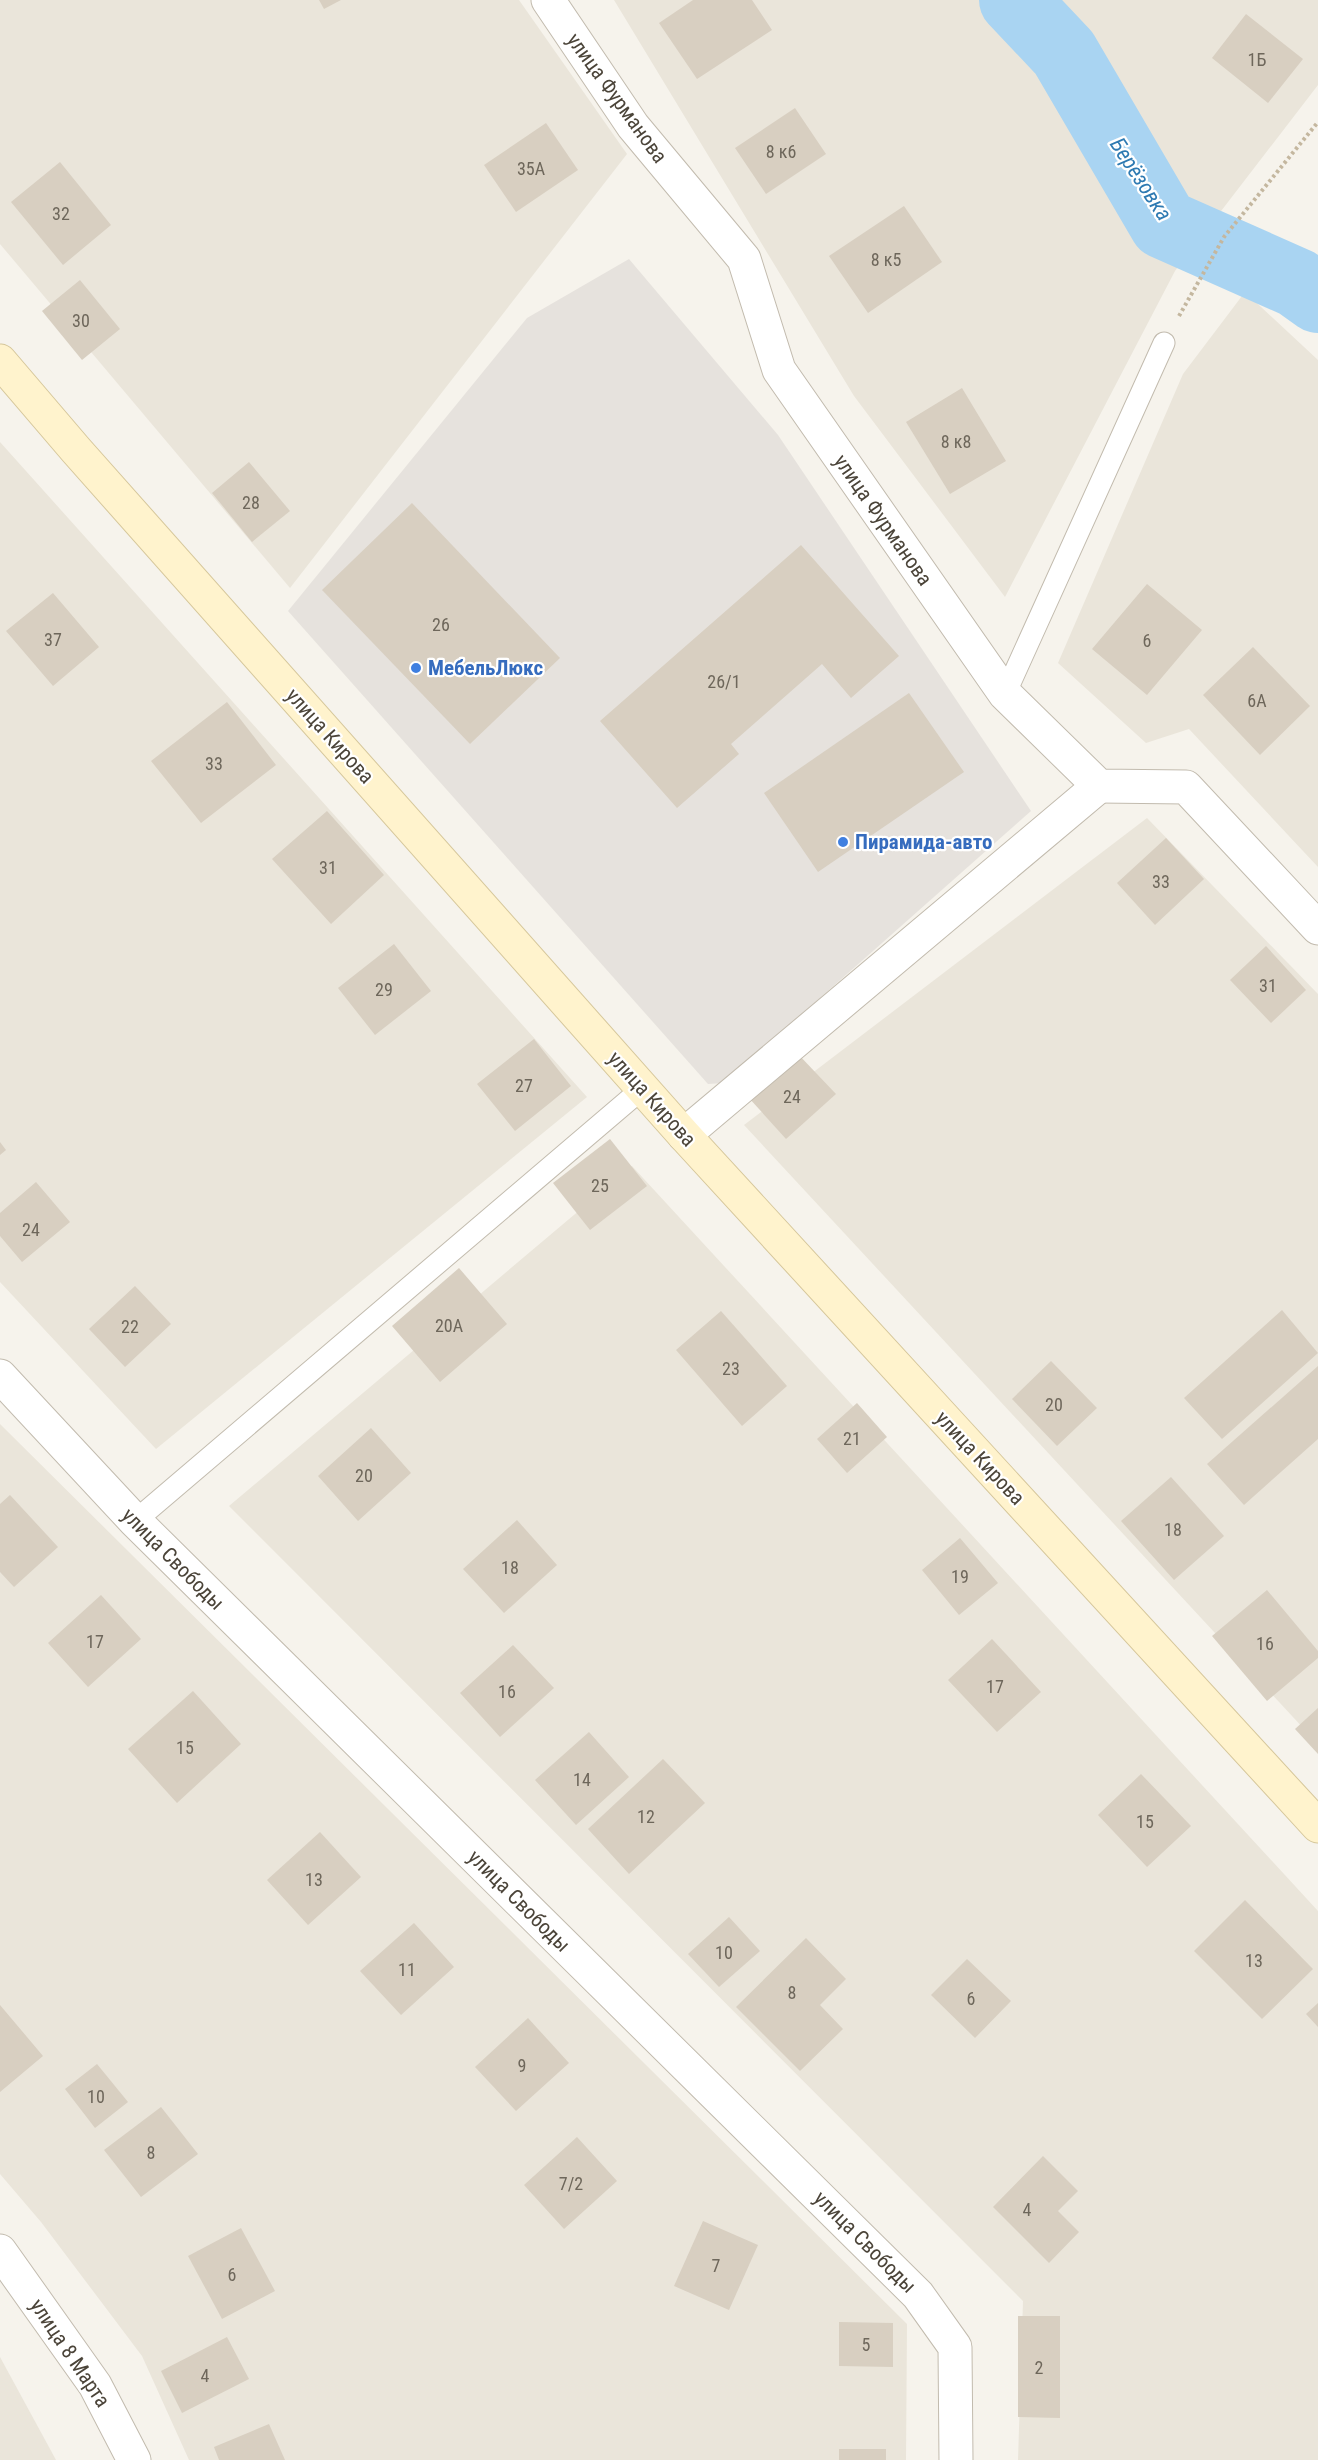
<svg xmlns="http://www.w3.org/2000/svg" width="1318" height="2460" viewBox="0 0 1318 2460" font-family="'Roboto Condensed',sans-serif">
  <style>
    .residential { fill: #eae5da }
    .industrial { fill: #e6e2dd }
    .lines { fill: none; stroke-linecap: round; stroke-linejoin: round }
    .river { stroke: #a9d4f2; stroke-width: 70 }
    .building { fill: #d8cfc1 }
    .lane-casing { stroke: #c2bbae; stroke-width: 23 }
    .street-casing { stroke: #c2bbae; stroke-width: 35 }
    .secondary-casing { stroke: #d6c79b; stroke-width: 35 }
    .path { stroke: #c4b79f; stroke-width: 4; stroke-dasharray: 3 3; stroke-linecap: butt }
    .lane { stroke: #fff; stroke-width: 21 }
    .street { stroke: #fff; stroke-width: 33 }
    .secondary { stroke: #fff3cd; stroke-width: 33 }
    .shop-dot { fill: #3f7fe0; stroke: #fff; stroke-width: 2 }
    .labels { text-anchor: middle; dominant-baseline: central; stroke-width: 4.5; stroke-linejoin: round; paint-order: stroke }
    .number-label { font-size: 18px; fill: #6e675b }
    .street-label { font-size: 21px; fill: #4b4439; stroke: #fff }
    .shop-label { font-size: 21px; font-weight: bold; fill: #366cbe; stroke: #fff; text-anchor: start }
    .water-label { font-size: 22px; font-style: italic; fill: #2e7ab2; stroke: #fff }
  </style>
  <rect width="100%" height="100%" fill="#f6f3ec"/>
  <g class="residential">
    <polygon points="0,0 519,0 627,154 290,588 0,244"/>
    <polygon points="614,0 1318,0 1318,85 1175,271 1005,597 854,396"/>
    <polygon points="1245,292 1318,360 1318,867 1189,729 1146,743 1058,663 1183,374"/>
    <polygon points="0,442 587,1097 156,1449 0,1282"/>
    <polygon points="1147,818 1318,994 1318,1744 744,1125"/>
    <polygon points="632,1166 1318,1911 1318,2460 1018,2460 1023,2301 229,1506"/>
    <polygon points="0,1424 907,2324 906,2460 189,2460 142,2356 41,2222 0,2174"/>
    <polygon points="0,2357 56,2460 0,2460"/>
  </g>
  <polygon class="industrial" points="629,259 778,435 1031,811 724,1083 708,1084 288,611 527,318"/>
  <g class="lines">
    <polyline class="river" points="1014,0 1064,53 1164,224 1297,283 1318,298"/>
  </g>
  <g class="building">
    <polygon points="319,0 341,0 324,9"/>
    <polygon points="693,0 752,0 772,30 697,79 659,23"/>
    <polygon points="1246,14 1303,59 1268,103 1212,58"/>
    <polygon points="795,108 826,154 766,194 735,148"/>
    <polygon points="546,123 578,170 516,212 484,165"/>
    <polygon points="60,162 111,225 63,265 11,202"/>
    <polygon points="904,206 942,262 868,313 829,256"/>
    <polygon points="80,280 120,329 82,360 42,311"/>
    <polygon points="962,388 1006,461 950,494 906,422"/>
    <polygon points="249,462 290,511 252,542 212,493"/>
    <polygon points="412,503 560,658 470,744 322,590"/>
    <polygon points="801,545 899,656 851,698 822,664 731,744 739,754 677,808 600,721"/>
    <polygon points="1147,584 1202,630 1147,695 1092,649"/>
    <polygon points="53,593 99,647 53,686 6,631"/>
    <polygon points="1253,647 1310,706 1260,755 1203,695"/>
    <polygon points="909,693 964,772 818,872 764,793"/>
    <polygon points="227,702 276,765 201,823 151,761"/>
    <polygon points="327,811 384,875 331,924 272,859"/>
    <polygon points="1166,838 1204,879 1155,925 1117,883"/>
    <polygon points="394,944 431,991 375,1035 338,988"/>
    <polygon points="1266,946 1306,990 1271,1023 1230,980"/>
    <polygon points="534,1039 571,1086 515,1131 477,1084"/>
    <polygon points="797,1053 836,1094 786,1139 749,1098"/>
    <polygon points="610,1139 647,1186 590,1230 553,1183"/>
    <polygon points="0,1142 6,1150 0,1155"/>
    <polygon points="36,1182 70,1222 22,1262 0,1236 0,1213"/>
    <polygon points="459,1268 507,1324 440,1382 392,1326"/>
    <polygon points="135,1286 171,1324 125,1367 89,1329"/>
    <polygon points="1282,1310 1318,1353 1222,1439 1184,1398"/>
    <polygon points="721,1311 787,1386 742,1426 676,1350"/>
    <polygon points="1051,1361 1097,1408 1057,1446 1012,1399"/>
    <polygon points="1318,1366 1318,1439 1244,1505 1207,1464"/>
    <polygon points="857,1403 887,1437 847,1473 817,1439"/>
    <polygon points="371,1428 411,1473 358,1521 318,1476"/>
    <polygon points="1171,1477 1224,1536 1174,1580 1121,1521"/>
    <polygon points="10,1495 58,1547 14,1587 0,1572 0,1504"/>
    <polygon points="517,1520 557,1565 504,1613 463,1569"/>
    <polygon points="960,1538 998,1583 959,1615 922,1570"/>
    <polygon points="1267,1590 1318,1651 1318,1658 1267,1701 1212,1636"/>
    <polygon points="101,1595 141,1639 88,1687 48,1643"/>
    <polygon points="992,1639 1041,1692 997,1732 948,1680"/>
    <polygon points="513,1645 554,1688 500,1737 460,1693"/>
    <polygon points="193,1691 241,1744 177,1803 128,1749"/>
    <polygon points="1318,1708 1318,1754 1295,1729"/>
    <polygon points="589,1732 629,1777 576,1825 535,1780"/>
    <polygon points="663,1759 705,1803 629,1874 588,1829"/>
    <polygon points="1141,1774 1191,1826 1147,1867 1098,1815"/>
    <polygon points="320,1832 361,1877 308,1925 267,1880"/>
    <polygon points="1245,1900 1313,1969 1262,2019 1194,1951"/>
    <polygon points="729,1917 760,1951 719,1987 688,1954"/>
    <polygon points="414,1923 454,1967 401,2015 360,1971"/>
    <polygon points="806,1938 846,1979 820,2005 843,2029 800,2071 736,2007"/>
    <polygon points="967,1959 1011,2001 975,2038 931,1995"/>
    <polygon points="1318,2003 1318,2027 1306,2014"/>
    <polygon points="0,2005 43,2056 0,2092"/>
    <polygon points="528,2018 569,2063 516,2111 475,2067"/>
    <polygon points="97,2064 128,2102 95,2128 65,2089"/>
    <polygon points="161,2107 198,2154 141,2197 104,2150"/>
    <polygon points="577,2137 617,2181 564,2229 524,2185"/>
    <polygon points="1043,2156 1078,2191 1058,2211 1079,2232 1049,2263 993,2207"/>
    <polygon points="703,2221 758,2245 729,2310 674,2286"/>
    <polygon points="241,2228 275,2291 222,2319 188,2256"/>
    <polygon points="1018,2316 1060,2316 1060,2418 1018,2417"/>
    <polygon points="839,2322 893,2323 893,2367 839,2366"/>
    <polygon points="227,2337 249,2379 182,2413 161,2371"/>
    <polygon points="269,2424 285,2460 219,2460 214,2447"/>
    <rect x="839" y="2449" width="47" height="11"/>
  </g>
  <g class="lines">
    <defs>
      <g id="lane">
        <polyline points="1005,694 1164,343"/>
        <polyline points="135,1521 643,1088"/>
      </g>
      <g id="street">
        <polyline points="548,0 633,126 744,259 779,370 1005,694 1099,786 1186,787 1318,928"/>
        <polyline points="684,1135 1099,786"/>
        <polyline points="0,1376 135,1521 918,2295 955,2347 956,2460"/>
        <polyline points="0,2251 95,2385 134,2460"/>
      </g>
      <polyline id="secondary" points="0,361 76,450 684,1135 1318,1826"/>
    </defs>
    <use href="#lane" class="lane-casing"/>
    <use href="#street" class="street-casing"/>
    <use href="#secondary" class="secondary-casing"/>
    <polyline class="path" points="1179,316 1224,237 1318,122"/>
    <use href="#lane" class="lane"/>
    <use href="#street" class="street"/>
    <use href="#secondary" class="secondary"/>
  </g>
  <g class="shop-dot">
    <circle cx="416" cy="668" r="6"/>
    <circle cx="843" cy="842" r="6"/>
  </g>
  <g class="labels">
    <g class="number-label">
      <text x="1257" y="59">1Б</text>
      <text x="781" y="151">8 к6</text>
      <text x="531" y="168">35А</text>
      <text x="61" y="213">32</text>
      <text x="886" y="259">8 к5</text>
      <text x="81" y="320">30</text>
      <text x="956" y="441">8 к8</text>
      <text x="251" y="502">28</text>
      <text x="441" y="624">26</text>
      <text x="53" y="639">37</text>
      <text x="1147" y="640">6</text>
      <text x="724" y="681">26/1</text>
      <text x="1257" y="700">6А</text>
      <text x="214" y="763">33</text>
      <text x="328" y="867">31</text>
      <text x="1161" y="881">33</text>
      <text x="1268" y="985">31</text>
      <text x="384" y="989">29</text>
      <text x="524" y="1085">27</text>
      <text x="792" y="1096">24</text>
      <text x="600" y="1185">25</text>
      <text x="31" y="1229">24</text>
      <text x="449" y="1325">20А</text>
      <text x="130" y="1326">22</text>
      <text x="731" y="1368">23</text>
      <text x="1054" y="1404">20</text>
      <text x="852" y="1438">21</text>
      <text x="364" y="1475">20</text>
      <text x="1173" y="1529">18</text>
      <text x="510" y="1567">18</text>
      <text x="960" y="1576">19</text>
      <text x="95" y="1641">17</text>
      <text x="1265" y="1643">16</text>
      <text x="995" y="1686">17</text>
      <text x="507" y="1691">16</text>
      <text x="185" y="1747">15</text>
      <text x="582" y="1779">14</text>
      <text x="646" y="1816">12</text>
      <text x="1145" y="1821">15</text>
      <text x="314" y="1879">13</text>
      <text x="724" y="1952">10</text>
      <text x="1254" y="1960">13</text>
      <text x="407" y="1969">11</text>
      <text x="792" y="1992">8</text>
      <text x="971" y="1998">6</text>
      <text x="522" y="2065">9</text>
      <text x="96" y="2096">10</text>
      <text x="151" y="2152">8</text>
      <text x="571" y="2183">7/2</text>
      <text x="1027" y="2209">4</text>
      <text x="716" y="2265">7</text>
      <text x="232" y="2274">6</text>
      <text x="866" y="2344">5</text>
      <text x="1039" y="2367">2</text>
      <text x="205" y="2375">4</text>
    </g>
    <g class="street-label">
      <text transform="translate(617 98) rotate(54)">улица Фурманова</text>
      <text transform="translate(883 520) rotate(55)">улица Фурманова</text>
      <text transform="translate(330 736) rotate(48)">улица Кирова</text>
      <text transform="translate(652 1099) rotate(48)">улица Кирова</text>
      <text transform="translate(980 1458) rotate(47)">улица Кирова</text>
      <text transform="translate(173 1559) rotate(45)">улица Свободы</text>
      <text transform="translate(519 1901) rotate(45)">улица Свободы</text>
      <text transform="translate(865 2242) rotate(45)">улица Свободы</text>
      <text transform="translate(70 2353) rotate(56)">улица 8 Марта</text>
    </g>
    <g class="shop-label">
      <text x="428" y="668">МебельЛюкс</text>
      <text x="855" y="842">Пирамида-авто</text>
    </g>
    <g class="water-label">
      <text transform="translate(1141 179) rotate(57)">Берёзовка</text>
    </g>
  </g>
</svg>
